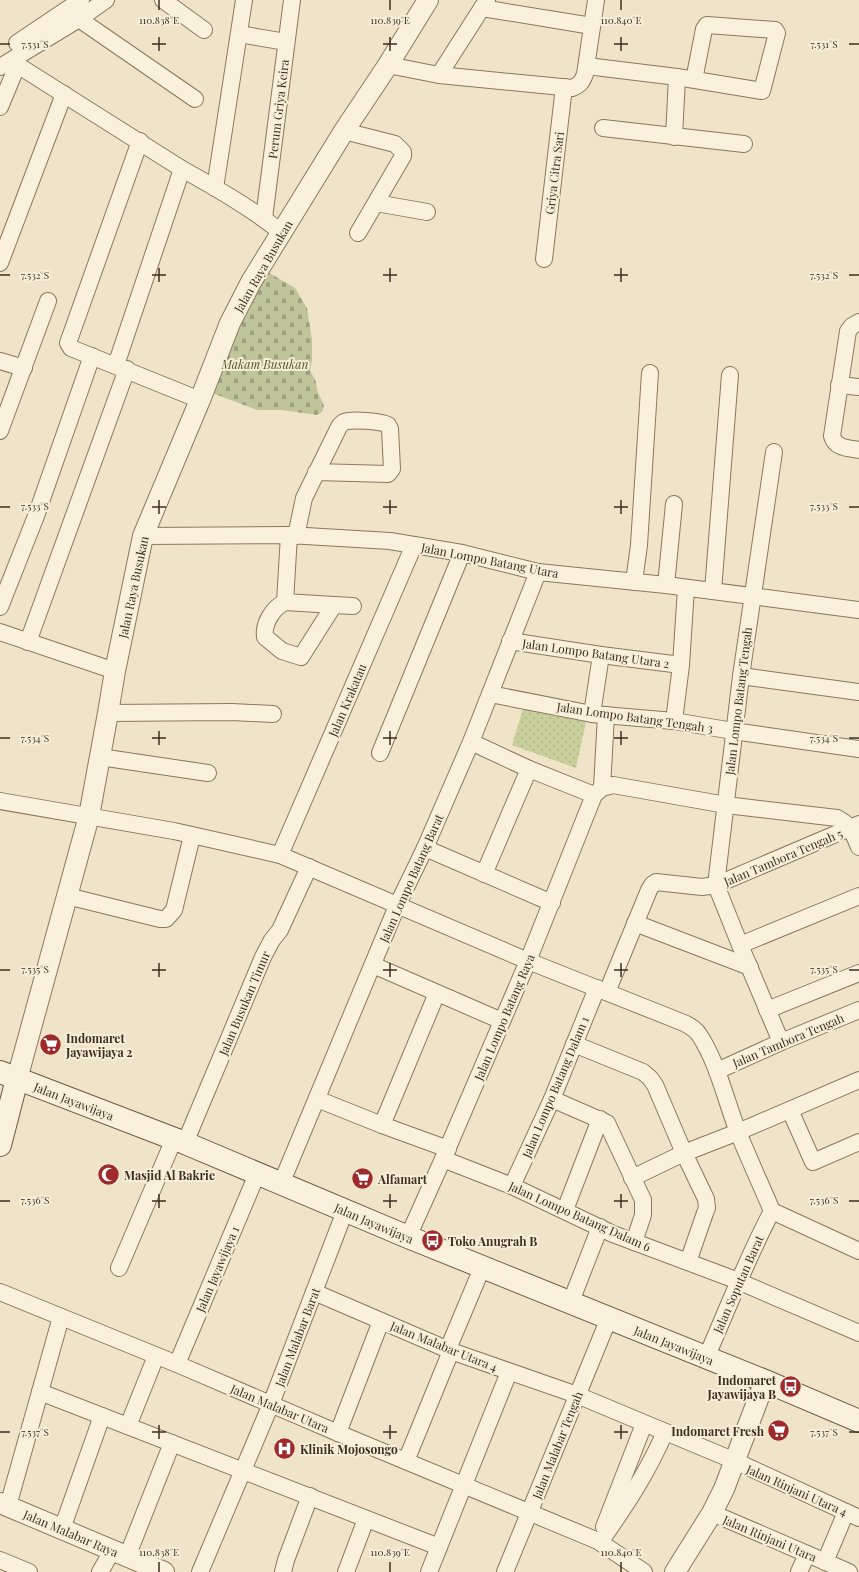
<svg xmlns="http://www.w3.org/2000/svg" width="859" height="1572" viewBox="0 0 859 1572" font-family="'Playfair Display',serif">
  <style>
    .grass { fill: url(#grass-dots) }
    .cemetery { fill: url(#cemetery-stones) }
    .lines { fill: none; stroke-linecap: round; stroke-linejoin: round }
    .minor-casing { stroke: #8d765c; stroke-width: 18 }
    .tertiary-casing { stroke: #8d765c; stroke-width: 22 }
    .secondary-casing { stroke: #6f573f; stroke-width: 24 }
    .minor { stroke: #faf1dc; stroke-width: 16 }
    .tertiary { stroke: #faf1dc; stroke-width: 20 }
    .secondary { stroke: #faf1dc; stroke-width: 22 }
    .ticks { fill: none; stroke: #3d2e20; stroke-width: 1.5 }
    .labels { text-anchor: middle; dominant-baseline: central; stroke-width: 4; stroke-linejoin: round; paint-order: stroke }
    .street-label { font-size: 12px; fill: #3d2e20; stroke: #f7eed8 }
    .park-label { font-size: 12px; font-style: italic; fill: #4d5a26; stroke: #f7eed8 }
    .poi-label { font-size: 12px; font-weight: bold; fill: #3d2e20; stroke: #f7eed8; text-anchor: start }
    .ticks-label { font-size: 10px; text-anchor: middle; fill: #3d2e20; stroke: #f7eed8; stroke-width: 4; stroke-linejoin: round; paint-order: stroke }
  </style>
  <defs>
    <pattern id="grass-dots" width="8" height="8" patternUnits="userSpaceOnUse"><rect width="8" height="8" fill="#c9cf9b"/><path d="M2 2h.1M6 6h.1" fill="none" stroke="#aeb285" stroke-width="1.8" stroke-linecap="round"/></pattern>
    <pattern id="cemetery-stones" width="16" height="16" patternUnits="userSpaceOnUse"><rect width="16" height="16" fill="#bfc49a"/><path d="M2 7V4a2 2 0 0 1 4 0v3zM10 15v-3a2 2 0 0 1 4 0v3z" fill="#9ca07d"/></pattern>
  </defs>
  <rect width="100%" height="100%" fill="#f0e4c8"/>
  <polygon class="grass" points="523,709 586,722 576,768 512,745"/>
  <polygon class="cemetery" points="266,271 295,288 307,308 312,340 312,360 310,370 316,382 317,390 324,406 322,412 317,415 282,410 257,410 212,393 224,345"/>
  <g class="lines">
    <defs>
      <g id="minor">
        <polyline points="163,0 204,30"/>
        <polyline points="482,8 592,26"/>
        <polyline points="79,19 195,99"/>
        <polyline points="239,34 286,42"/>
        <polyline points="17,43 81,0"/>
        <path d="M11 61 182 169C216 188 251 208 281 232"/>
        <path d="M388 65 439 75 572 88C580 85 582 82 585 74L596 0"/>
        <polyline points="587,66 677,77 762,91 777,33 775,30 707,25 704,29 694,80"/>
        <polyline points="0,67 79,19 106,0"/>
        <polyline points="439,75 487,0"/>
        <polyline points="0,107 17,66"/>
        <polyline points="603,128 744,144"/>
        <polyline points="344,131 395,144 403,152 403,156 358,233"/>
        <polyline points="674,137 677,77"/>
        <polyline points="140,141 68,343 71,348 200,400"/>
        <polyline points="215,188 244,0"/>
        <polyline points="376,203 427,212"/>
        <polyline points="264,218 292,0"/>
        <polyline points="544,259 564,87"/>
        <polyline points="0,263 64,94"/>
        <path d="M859 322 852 326 848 331 832 436C835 448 848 448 859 450"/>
        <polyline points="0,361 24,368"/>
        <polyline points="116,365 182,169"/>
        <polyline points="839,385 859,387"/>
        <polyline points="0,431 48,301"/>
        <polyline points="774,452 741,676 716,885 740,945 781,1042"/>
        <polyline points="143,536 289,535 390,541 462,553 538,572 666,585 859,610"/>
        <path d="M296 536 304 498 338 429C339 426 341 424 344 422 351 419 381 421 388 425L390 429 392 469 388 474 316 472"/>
        <polyline points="634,582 639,545 650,373"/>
        <polyline points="666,585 674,504"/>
        <polyline points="713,591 730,375"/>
        <path d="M285 602C273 608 263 623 265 637L282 651 301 657 334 605 285 602 289 535"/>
        <polyline points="334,605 353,606"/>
        <polyline points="0,607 36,516 92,356"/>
        <polyline points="0,632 115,671"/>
        <polyline points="510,641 601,655 681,665"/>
        <polyline points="28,642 127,369"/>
        <polyline points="741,676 859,692"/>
        <polyline points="490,694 592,714 674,721 733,731 859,749"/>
        <polyline points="108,713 232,712 273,714"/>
        <polyline points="592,714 601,655"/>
        <polyline points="674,721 681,665 686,588"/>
        <polyline points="471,742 529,769 594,795"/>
        <polyline points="380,753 462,553"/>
        <polyline points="100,757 208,773"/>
        <polyline points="602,788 606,715"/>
        <path d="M0 801 174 831 280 855 528 961 684 1023C690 1026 696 1029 700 1036 718 1064 726 1101 738 1132 749 1159 761 1185 772 1211"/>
        <polyline points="425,848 552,903"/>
        <polyline points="280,855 414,545"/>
        <polyline points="484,874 529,769"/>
        <polyline points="67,896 160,919 166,919 174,910 192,836"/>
        <polyline points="635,923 750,967"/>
        <polyline points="740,945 859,896"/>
        <polyline points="373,965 502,1021"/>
        <polyline points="607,992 649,890 652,885 656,882 702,887 716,885 859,824"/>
        <polyline points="767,1010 859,973"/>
        <polyline points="574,1044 643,1072 650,1078 655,1085 684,1153 706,1199 707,1208 705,1213 688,1262"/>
        <polyline points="717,1071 781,1042 859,1010"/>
        <polyline points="317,1099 382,1125 448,1149"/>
        <polyline points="552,1099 607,1123 643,1200 643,1215 634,1242"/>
        <polyline points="790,1110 813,1162 859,1142"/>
        <polyline points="382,1125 437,993"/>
        <polyline points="185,1143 263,957 272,940 280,930 309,867"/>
        <polyline points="443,1159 512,1186 613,1234 733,1279 859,1333"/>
        <polyline points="632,1178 684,1153 738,1132 859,1080"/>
        <polyline points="281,1184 397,906 425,848 471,742 538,572"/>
        <polyline points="512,1186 552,1099 597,988"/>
        <polyline points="565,1210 600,1119"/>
        <polyline points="772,1211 859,1251"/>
        <path d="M408 1237 443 1159 528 961 594 795 602 788 613 785 726 805 837 818C851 825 853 833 859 847"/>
        <polyline points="119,1268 174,1139"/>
        <polyline points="0,1292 177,1364 338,1433 598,1541 644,1572"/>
        <polyline points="314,1292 451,1351 577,1395 735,1461 859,1518"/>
        <polyline points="570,1304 600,1227"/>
        <polyline points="448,1349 482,1268"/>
        <path d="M706 1358C728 1308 747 1258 772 1211"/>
        <polyline points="177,1364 257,1174"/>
        <polyline points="40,1392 439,1547"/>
        <polyline points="128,1426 156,1356"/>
        <polyline points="338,1433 381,1321"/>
        <polyline points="406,1461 451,1351"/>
        <polyline points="8,1506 61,1317"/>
        <polyline points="712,1513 849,1572"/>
        <polyline points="604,1527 644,1424"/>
        <polyline points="62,1529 102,1416"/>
        <path d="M600 1542C625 1507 648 1472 665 1432"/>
        <polyline points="127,1557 172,1443"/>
        <polyline points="0,1560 29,1572"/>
        <polyline points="825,1562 846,1512"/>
        <polyline points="100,1572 112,1551"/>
        <polyline points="200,1572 271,1404 345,1211"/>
        <polyline points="283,1572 286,1560 310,1496"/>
        <polyline points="346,1572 366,1519"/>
        <polyline points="429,1572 509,1372"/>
        <polyline points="505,1572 609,1318"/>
        <polyline points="799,1572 807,1554"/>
      </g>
      <g id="tertiary">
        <polyline points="17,1079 89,816 108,713 115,671 143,536 200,400 230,323 251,282 344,131 388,65 428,0"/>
        <polyline points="0,1503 164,1572"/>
        <polyline points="675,1572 712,1513 724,1489 765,1381"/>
      </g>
      <g id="secondary">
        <polyline points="0,1072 185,1143 408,1237 765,1381 859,1421"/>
        <polyline points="0,1145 17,1079"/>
      </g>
    </defs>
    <use href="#minor" class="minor-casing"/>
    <use href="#tertiary" class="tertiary-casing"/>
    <use href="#secondary" class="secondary-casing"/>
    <use href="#minor" class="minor"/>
    <use href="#tertiary" class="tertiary"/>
    <use href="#secondary" class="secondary"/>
  </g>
  <path class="ticks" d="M159 0V10M390 0V10M621 0V10M159 37V51M390 37V51M621 37V51M0 44H10M152 44H166M383 44H397M614 44H628M849 44H859M159 268V282M390 268V282M621 268V282M0 275H10M152 275H166M383 275H397M614 275H628M849 275H859M159 500V514M390 500V514M621 500V514M0 507H10M152 507H166M383 507H397M614 507H628M849 507H859M159 731V745M390 731V745M621 731V745M0 738H10M152 738H166M383 738H397M614 738H628M849 738H859M159 963V977M390 963V977M621 963V977M0 970H10M152 970H166M383 970H397M614 970H628M849 970H859M159 1194V1208M390 1194V1208M621 1194V1208M0 1201H10M152 1201H166M383 1201H397M614 1201H628M849 1201H859M159 1425V1439M390 1425V1439M621 1425V1439M0 1432H10M152 1432H166M383 1432H397M614 1432H628M849 1432H859M159 1562V1572M390 1562V1572M621 1562V1572"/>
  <defs>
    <symbol id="supermarket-disc" viewBox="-11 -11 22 22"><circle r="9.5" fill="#9e2a2b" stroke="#f7eed8"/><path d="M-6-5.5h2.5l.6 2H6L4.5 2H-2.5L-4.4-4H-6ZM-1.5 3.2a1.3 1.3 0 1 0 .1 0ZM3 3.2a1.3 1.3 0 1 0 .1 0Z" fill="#fff"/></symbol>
    <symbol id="mosque-disc" viewBox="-11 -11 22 22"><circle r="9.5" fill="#9e2a2b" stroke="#f7eed8"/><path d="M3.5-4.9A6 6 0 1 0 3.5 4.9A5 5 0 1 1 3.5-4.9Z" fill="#fff"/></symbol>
    <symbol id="bus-disc" viewBox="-11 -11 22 22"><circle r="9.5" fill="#9e2a2b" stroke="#f7eed8"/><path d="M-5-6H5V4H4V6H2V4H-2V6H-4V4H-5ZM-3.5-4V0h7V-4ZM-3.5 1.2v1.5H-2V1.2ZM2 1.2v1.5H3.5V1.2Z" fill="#fff"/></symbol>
    <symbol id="hospital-disc" viewBox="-11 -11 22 22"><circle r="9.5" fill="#9e2a2b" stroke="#f7eed8"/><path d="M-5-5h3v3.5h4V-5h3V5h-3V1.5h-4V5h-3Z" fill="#fff"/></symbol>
  </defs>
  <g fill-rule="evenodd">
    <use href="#supermarket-disc" x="38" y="1032" width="25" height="25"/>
    <use href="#mosque-disc" x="96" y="1162" width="25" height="25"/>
    <use href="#supermarket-disc" x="350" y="1166" width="25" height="25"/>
    <use href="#bus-disc" x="420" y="1228" width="25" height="25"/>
    <use href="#bus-disc" x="778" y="1374" width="25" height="25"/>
    <use href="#supermarket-disc" x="766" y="1418" width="25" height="25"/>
    <use href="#hospital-disc" x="272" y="1436" width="25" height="25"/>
  </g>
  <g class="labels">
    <g class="street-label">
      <text transform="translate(278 109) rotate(-83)">Perum Griya Keira</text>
      <text transform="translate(554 173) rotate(-83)">Griya Citra Sari</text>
      <text transform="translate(263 266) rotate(-60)">Jalan Raya Busukan</text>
      <text transform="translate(490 560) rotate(11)">Jalan Lompo Batang Utara</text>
      <text transform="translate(133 587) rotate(-78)">Jalan Raya Busukan</text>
      <text transform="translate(596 653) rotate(8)">Jalan Lompo Batang Utara 2</text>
      <text transform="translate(347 700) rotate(-67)">Jalan Krakatau</text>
      <text transform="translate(738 701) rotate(-83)">Jalan Lompo Batang Tengah</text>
      <text transform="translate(635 717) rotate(8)">Jalan Lompo Batang Tengah 3</text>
      <text transform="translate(783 857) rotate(-23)">Jalan Tambora Tengah 5</text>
      <text transform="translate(411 878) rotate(-66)">Jalan Lompo Batang Barat</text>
      <text transform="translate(244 1003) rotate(-67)">Jalan Busukan Timur</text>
      <text transform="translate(504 1017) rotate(-67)">Jalan Lompo Batang Raya</text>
      <text transform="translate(788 1040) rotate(-23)">Jalan Tambora Tengah</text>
      <text transform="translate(555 1087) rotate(-67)">Jalan Lompo Batang Dalam 1</text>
      <text transform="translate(74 1101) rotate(21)">Jalan Jayawijaya</text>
      <text transform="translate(580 1216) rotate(24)">Jalan Lompo Batang Dalam 6</text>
      <text transform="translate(374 1223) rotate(23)">Jalan Jayawijaya</text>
      <text transform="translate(217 1269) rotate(-67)">Jalan Jayawijaya 1</text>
      <text transform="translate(738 1284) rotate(-66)">Jalan Soputan Barat</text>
      <text transform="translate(297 1337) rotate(-69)">Jalan Malabar Barat</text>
      <text transform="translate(674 1345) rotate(22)">Jalan Jayawijaya</text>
      <text transform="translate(444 1346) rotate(22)">Jalan Malabar Utara 4</text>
      <text transform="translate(280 1408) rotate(23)">Jalan Malabar Utara</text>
      <text transform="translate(557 1445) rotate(-68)">Jalan Malabar Tengah</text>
      <text transform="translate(797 1490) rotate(24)">Jalan Rinjani Utara 4</text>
      <text transform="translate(71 1533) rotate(23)">Jalan Malabar Raya</text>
      <text transform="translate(770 1538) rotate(23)">Jalan Rinjani Utara</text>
    </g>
    <g class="park-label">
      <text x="265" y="364">Makam Busukan</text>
    </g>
    <g class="poi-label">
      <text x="66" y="1038">Indomaret<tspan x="66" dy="14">Jayawijaya 2</tspan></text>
      <text x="124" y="1175">Masjid Al Bakrie</text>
      <text x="378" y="1179">Alfamart</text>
      <text x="448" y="1241">Toko Anugrah B</text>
      <text x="776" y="1380" text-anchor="end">Indomaret<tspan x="776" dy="14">Jayawijaya B</tspan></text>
      <text x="764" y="1431" text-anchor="end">Indomaret Fresh</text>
      <text x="300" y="1449">Klinik Mojosongo</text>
    </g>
  </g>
  <g class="ticks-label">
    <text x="159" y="24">110.838°E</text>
    <text x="390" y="24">110.839°E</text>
    <text x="621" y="24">110.840°E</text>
    <text x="35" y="48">7.531°S</text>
    <text x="824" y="48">7.531°S</text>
    <text x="35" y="279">7.532°S</text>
    <text x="824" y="279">7.532°S</text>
    <text x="35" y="510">7.533°S</text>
    <text x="824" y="510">7.533°S</text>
    <text x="35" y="742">7.534°S</text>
    <text x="824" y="742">7.534°S</text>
    <text x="35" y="973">7.535°S</text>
    <text x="824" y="973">7.535°S</text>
    <text x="35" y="1204">7.536°S</text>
    <text x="824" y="1204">7.536°S</text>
    <text x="35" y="1436">7.537°S</text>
    <text x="824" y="1436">7.537°S</text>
    <text x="159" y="1556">110.838°E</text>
    <text x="390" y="1556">110.839°E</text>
    <text x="621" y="1556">110.840°E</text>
  </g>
</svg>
